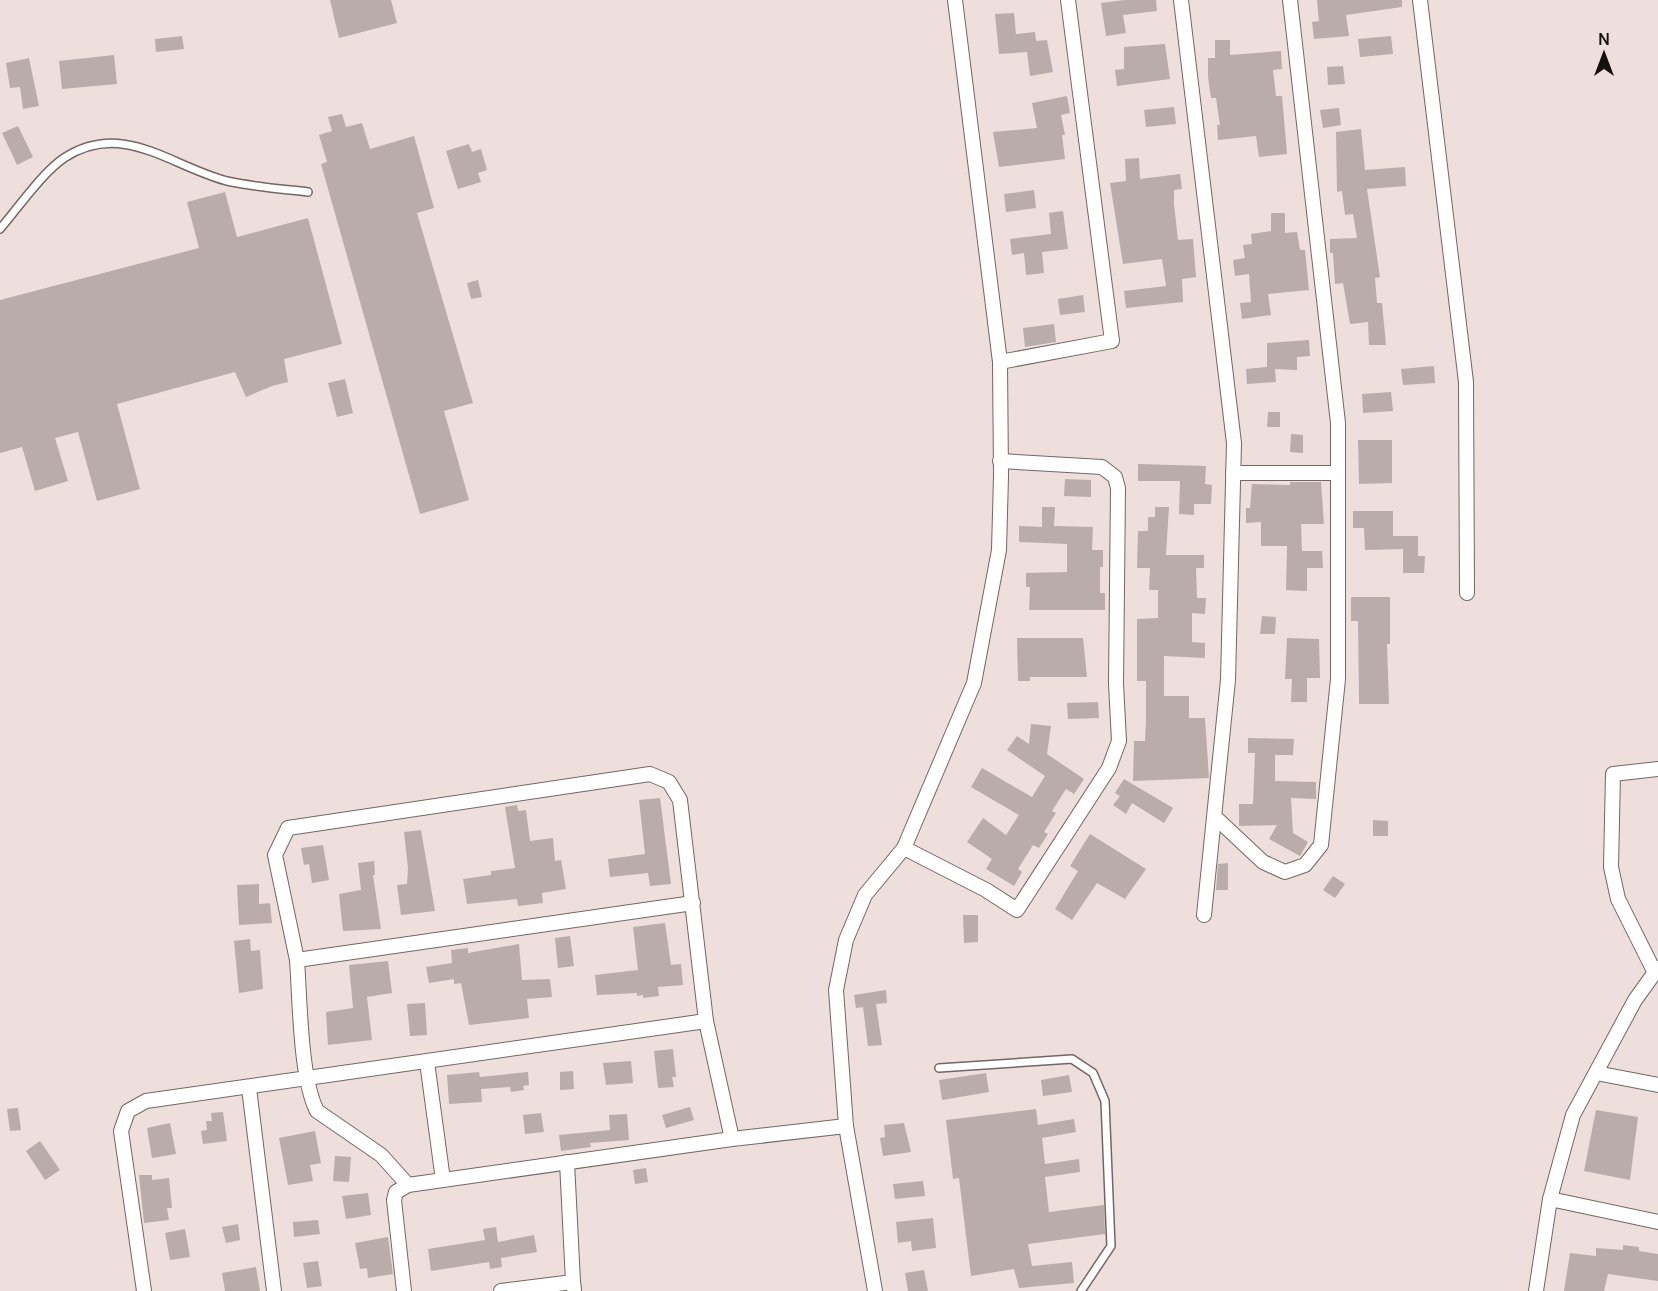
<svg xmlns="http://www.w3.org/2000/svg" width="1658" height="1291" viewBox="0 0 1658 1291" font-family="Manrope,sans-serif">
  <style>
    .building { fill: #baacaa }
    .lines { fill: none; stroke-linecap: round; stroke-linejoin: round }
    .service-casing { stroke: #746665; stroke-width: 10 }
    .minor-casing { stroke: #746665; stroke-width: 16 }
    .service { stroke: #fff; stroke-width: 7 }
    .minor { stroke: #fff; stroke-width: 14 }
  </style>
  <rect width="100%" height="100%" fill="#eedfdd"/>
  <g class="building">
    <polygon points="330,0 391,0 397,23 339,38"/>
    <polygon points="1125,0 1156,0 1157,11 1123,15 1126,33 1106,36 1101,3"/>
    <polygon points="1317,0 1402,0 1402,7 1346,15 1349,36 1314,39 1312,22 1319,21"/>
    <polygon points="1014,13 1016,34 1035,32 1036,41 1047,40 1053,72 1030,76 1027,52 999,54 995,14"/>
    <polygon points="182,36 184,49 156,52 155,39"/>
    <polygon points="1391,36 1393,54 1360,57 1358,39"/>
    <polygon points="1215,40 1230,40 1230,55 1281,51 1282,69 1273,70 1276,96 1282,96 1287,154 1259,157 1256,136 1218,140 1217,125 1220,125 1216,98 1211,98 1208,77 1208,58 1215,58"/>
    <polygon points="1165,44 1170,79 1117,86 1115,70 1124,69 1124,47"/>
    <polygon points="114,55 117,84 62,89 59,61"/>
    <polygon points="29,58 39,106 23,109 20,87 10,88 6,63"/>
    <polygon points="1343,66 1345,84 1328,85 1327,67"/>
    <polygon points="1067,96 1070,113 1061,115 1065,135 1062,135 1065,159 999,167 993,132 1037,128 1032,103"/>
    <polygon points="1174,107 1176,124 1146,127 1144,110"/>
    <polygon points="1339,108 1341,125 1323,128 1320,110"/>
    <polygon points="342,114 346,127 362,123 370,149 414,136 434,208 417,213 473,403 444,411 469,500 420,514 321,164 327,162 319,135 332,131 328,117"/>
    <polygon points="18,126 33,157 17,165 2,133"/>
    <polygon points="1361,129 1365,170 1405,167 1406,186 1367,189 1380,277 1375,278 1377,303 1382,303 1386,345 1369,345 1368,322 1350,324 1343,283 1335,284 1333,253 1330,253 1330,239 1357,238 1353,214 1345,215 1342,191 1337,192 1336,132"/>
    <polygon points="469,144 472,152 481,149 487,170 478,173 481,182 458,189 446,151"/>
    <polygon points="1139,158 1140,179 1180,174 1182,189 1174,190 1174,204 1178,240 1193,239 1196,277 1182,279 1183,302 1126,308 1124,291 1166,286 1162,259 1123,264 1110,183 1126,181 1125,159"/>
    <polygon points="1034,190 1036,208 1006,212 1004,194"/>
    <polygon points="225,192 237,237 308,218 342,344 284,359 288,382 272,386 246,397 235,372 117,404 140,489 97,501 78,432 55,438 68,481 35,491 22,447 0,453 0,300 199,248 187,202"/>
    <polygon points="1063,211 1068,249 1042,252 1044,273 1026,275 1024,253 1012,255 1010,239 1051,234 1049,213"/>
    <polygon points="1271,213 1285,213 1285,233 1297,232 1300,250 1305,250 1309,290 1268,294 1271,315 1242,319 1240,303 1251,302 1249,274 1235,276 1233,260 1245,258 1243,245 1252,244 1251,234 1271,231"/>
    <polygon points="478,280 482,297 471,299 467,283"/>
    <polygon points="1083,295 1085,312 1060,315 1058,299"/>
    <polygon points="1054,324 1056,342 1025,347 1023,328"/>
    <polygon points="1309,340 1310,356 1297,357 1297,370 1275,369 1276,382 1247,384 1246,369 1267,367 1267,343"/>
    <polygon points="1434,366 1435,383 1403,385 1401,369"/>
    <polygon points="345,379 353,413 337,417 328,383"/>
    <polygon points="1391,392 1393,411 1363,413 1362,394"/>
    <polygon points="1268,412 1280,412 1280,427 1267,427"/>
    <polygon points="1291,434 1303,435 1303,453 1290,452"/>
    <polygon points="1358,440 1392,440 1392,483 1359,484"/>
    <polygon points="1138,464 1206,466 1205,484 1212,485 1211,504 1194,504 1194,515 1179,514 1180,481 1138,481"/>
    <polygon points="1065,479 1091,480 1091,497 1064,496"/>
    <polygon points="1290,482 1321,482 1324,524 1301,524 1302,551 1322,551 1323,568 1307,568 1307,591 1286,590 1287,546 1261,546 1261,522 1246,523 1246,508 1250,508 1252,484 1290,485"/>
    <polygon points="1042,507 1055,507 1054,526 1093,527 1092,550 1103,550 1103,567 1100,567 1100,593 1105,593 1105,610 1029,610 1030,587 1026,587 1026,573 1067,572 1067,544 1019,542 1019,526 1042,527"/>
    <polygon points="1155,507 1169,507 1166,555 1204,555 1204,568 1196,568 1197,598 1206,598 1205,614 1192,613 1192,642 1205,643 1205,658 1164,656 1164,696 1189,696 1189,718 1205,718 1209,778 1133,781 1134,741 1145,741 1146,720 1146,681 1137,681 1137,619 1158,618 1158,590 1149,590 1150,568 1137,568 1138,531 1148,531 1148,517 1155,517"/>
    <polygon points="1353,511 1393,511 1393,536 1418,536 1418,556 1425,556 1424,573 1403,573 1403,549 1365,550 1364,528 1353,528"/>
    <polygon points="1351,597 1390,597 1390,644 1387,644 1389,704 1359,704 1358,621 1351,621"/>
    <polygon points="1262,616 1276,617 1275,634 1260,634"/>
    <polygon points="1017,638 1083,638 1087,677 1030,677 1030,681 1018,681"/>
    <polygon points="1287,638 1319,639 1320,678 1307,678 1307,702 1291,702 1292,679 1285,679"/>
    <polygon points="1098,702 1099,718 1068,719 1067,703"/>
    <polygon points="1031,724 1051,726 1047,754 1084,779 1074,794 1066,789 1052,811 1056,813 1044,832 1048,834 1039,848 1033,845 1018,869 1022,872 1014,886 986,869 992,859 967,842 983,818 1006,835 1019,815 971,787 982,768 1032,797 1045,776 1007,750 1017,736 1029,744"/>
    <polygon points="1248,738 1294,739 1293,755 1275,755 1275,781 1316,782 1316,799 1291,798 1293,833 1308,842 1300,856 1269,839 1277,825 1239,826 1239,804 1253,804 1255,753 1248,753"/>
    <polygon points="1124,779 1173,808 1164,823 1132,803 1126,814 1113,805 1120,796 1115,793"/>
    <polygon points="660,798 671,884 650,886 648,873 610,877 608,859 645,854 639,800"/>
    <polygon points="517,805 518,811 526,810 530,841 553,838 555,861 561,860 566,889 542,893 543,903 518,906 517,899 467,904 463,879 491,875 491,871 515,868 505,807"/>
    <polygon points="1373,820 1388,821 1388,836 1373,836"/>
    <polygon points="421,830 435,911 401,915 397,885 407,884 408,868 404,832"/>
    <polygon points="1090,834 1146,869 1125,899 1097,883 1072,920 1055,909 1078,871 1070,866"/>
    <polygon points="323,845 329,880 312,883 309,864 304,865 301,848"/>
    <polygon points="374,861 375,875 373,875 381,929 343,931 339,894 361,890 358,863"/>
    <polygon points="1228,863 1228,890 1216,890 1218,864"/>
    <polygon points="1333,876 1345,884 1335,898 1323,890"/>
    <polygon points="259,884 259,904 270,903 272,923 239,925 237,885"/>
    <polygon points="963,915 978,915 978,942 964,943"/>
    <polygon points="665,923 671,965 681,964 683,985 658,987 659,996 643,998 643,995 637,996 637,993 597,995 595,975 638,970 633,927"/>
    <polygon points="570,936 574,966 558,968 555,938"/>
    <polygon points="250,939 251,951 260,950 263,989 239,993 234,941"/>
    <polygon points="519,944 522,980 550,979 552,997 527,999 529,1018 469,1025 461,983 454,984 454,979 429,983 426,967 452,963 451,950 468,948 468,953"/>
    <polygon points="388,961 392,993 367,997 372,1040 328,1045 326,1012 353,1008 349,965"/>
    <polygon points="886,990 887,1003 876,1004 882,1045 868,1046 863,1007 856,1008 854,995"/>
    <polygon points="425,1003 427,1035 410,1036 407,1004"/>
    <polygon points="673,1049 676,1077 672,1077 674,1087 658,1088 654,1051"/>
    <polygon points="631,1061 633,1083 606,1085 603,1063"/>
    <polygon points="573,1071 574,1089 560,1090 560,1072"/>
    <polygon points="479,1072 480,1077 528,1072 529,1085 523,1086 524,1090 511,1092 510,1087 481,1089 482,1102 449,1104 447,1075"/>
    <polygon points="986,1073 989,1092 942,1100 939,1080"/>
    <polygon points="1069,1075 1072,1092 1043,1096 1041,1080"/>
    <polygon points="690,1107 694,1120 666,1128 662,1115"/>
    <polygon points="18,1108 21,1130 10,1131 7,1109"/>
    <polygon points="1036,1109 1038,1125 1074,1119 1076,1132 1042,1138 1045,1164 1079,1159 1080,1172 1045,1177 1049,1212 1104,1205 1105,1234 1028,1244 1032,1266 1072,1262 1074,1283 1019,1288 1014,1269 971,1276 959,1178 953,1179 946,1120"/>
    <polygon points="1596,1110 1638,1117 1630,1180 1584,1171"/>
    <polygon points="223,1112 227,1141 203,1144 201,1131 207,1130 206,1121 212,1121 211,1113"/>
    <polygon points="541,1113 544,1132 525,1134 523,1115"/>
    <polygon points="627,1114 629,1140 590,1143 591,1147 561,1151 559,1135 610,1130 609,1115"/>
    <polygon points="170,1123 176,1154 152,1158 147,1128"/>
    <polygon points="904,1123 911,1152 883,1156 880,1138 885,1137 884,1125"/>
    <polygon points="315,1131 321,1163 310,1165 313,1181 288,1185 279,1138"/>
    <polygon points="40,1141 60,1170 45,1180 26,1151"/>
    <polygon points="335,1156 351,1157 349,1182 333,1181"/>
    <polygon points="646,1168 648,1182 635,1184 633,1170"/>
    <polygon points="139,1175 152,1175 152,1180 169,1178 172,1208 167,1208 169,1220 144,1223"/>
    <polygon points="923,1181 925,1196 895,1199 893,1184"/>
    <polygon points="368,1193 371,1215 346,1219 342,1196"/>
    <polygon points="933,1218 936,1248 912,1251 911,1241 898,1243 896,1222"/>
    <polygon points="318,1220 320,1234 294,1237 293,1222"/>
    <polygon points="238,1224 240,1240 226,1243 222,1227"/>
    <polygon points="496,1227 498,1242 534,1235 537,1252 501,1258 502,1267 490,1269 489,1262 431,1271 428,1249 485,1240 483,1229"/>
    <polygon points="185,1229 190,1257 170,1260 165,1233"/>
    <polygon points="388,1237 393,1274 368,1278 367,1268 360,1269 355,1243"/>
    <polygon points="1623,1245 1639,1247 1639,1251 1658,1254 1658,1281 1608,1274 1604,1291 1564,1291 1570,1253 1596,1256 1596,1248 1623,1250"/>
    <polygon points="318,1261 322,1286 307,1288 303,1263"/>
    <polygon points="256,1267 260,1291 225,1291 222,1273"/>
    <polygon points="924,1270 928,1291 908,1291 905,1273"/>
  </g>
  <g class="lines">
    <defs>
      <g id="service">
        <path d="M0 229C18 208 42 173 64 158 123 120 170 166 227 181 254 187 282 189 308 192"/>
        <polyline points="939,1068 1072,1059 1093,1073 1105,1101 1111,1246 1081,1291"/>
      </g>
      <g id="minor">
        <polyline points="1181,0 1234,443 1228,680 1204,915"/>
        <polyline points="1420,0 1466,382 1467,593"/>
        <polyline points="1000,362 1112,341 1068,0"/>
        <polyline points="1233,473 1338,473"/>
        <polyline points="1215,817 1263,862 1285,872 1305,865 1321,845 1338,679 1338,423 1290,0"/>
        <polyline points="904,848 986,890 1017,910 1109,768 1119,741 1116,684 1118,488 1115,477 1102,467 1000,461"/>
        <polyline points="693,903 297,960 275,855 288,828 650,774 669,782 680,800 706,1021"/>
        <path d="M297 960C300 1000 300 1078 317 1111L381 1155 408 1185"/>
        <polyline points="1654,971 1618,899 1611,867 1613,774 1658,769"/>
        <polyline points="427,1062 443,1180"/>
        <polyline points="1596,1073 1658,1085"/>
        <polyline points="249,1088 274,1291"/>
        <polyline points="567,1162 573,1282"/>
        <polyline points="1550,1199 1658,1222"/>
        <polyline points="144,1291 121,1131 128,1111 146,1101 706,1021 732,1139"/>
        <polyline points="404,1291 394,1200 396,1192 408,1185 732,1139 846,1126"/>
        <polyline points="501,1291 573,1282 574,1289"/>
        <polyline points="875,1291 846,1126 836,990 846,940 865,895 904,848 974,683 999,550 1001,476 1000,362 955,0"/>
        <polyline points="1536,1291 1550,1199 1573,1115 1635,1000 1658,968"/>
      </g>
    </defs>
    <use href="#service" class="service-casing"/>
    <use href="#minor" class="minor-casing"/>
    <use href="#service" class="service"/>
    <use href="#minor" class="minor"/>
  </g>
  <g transform="translate(1604 54)" stroke="#eedfdd" stroke-width="4.5" paint-order="stroke">
  <path d="M0-4.5L10 22L0 15L-10 22Z" fill="#161111"/>
  <text y="-9" font-size="16" font-weight="bold" text-anchor="middle" fill="#161111">N</text>
  </g>
</svg>
